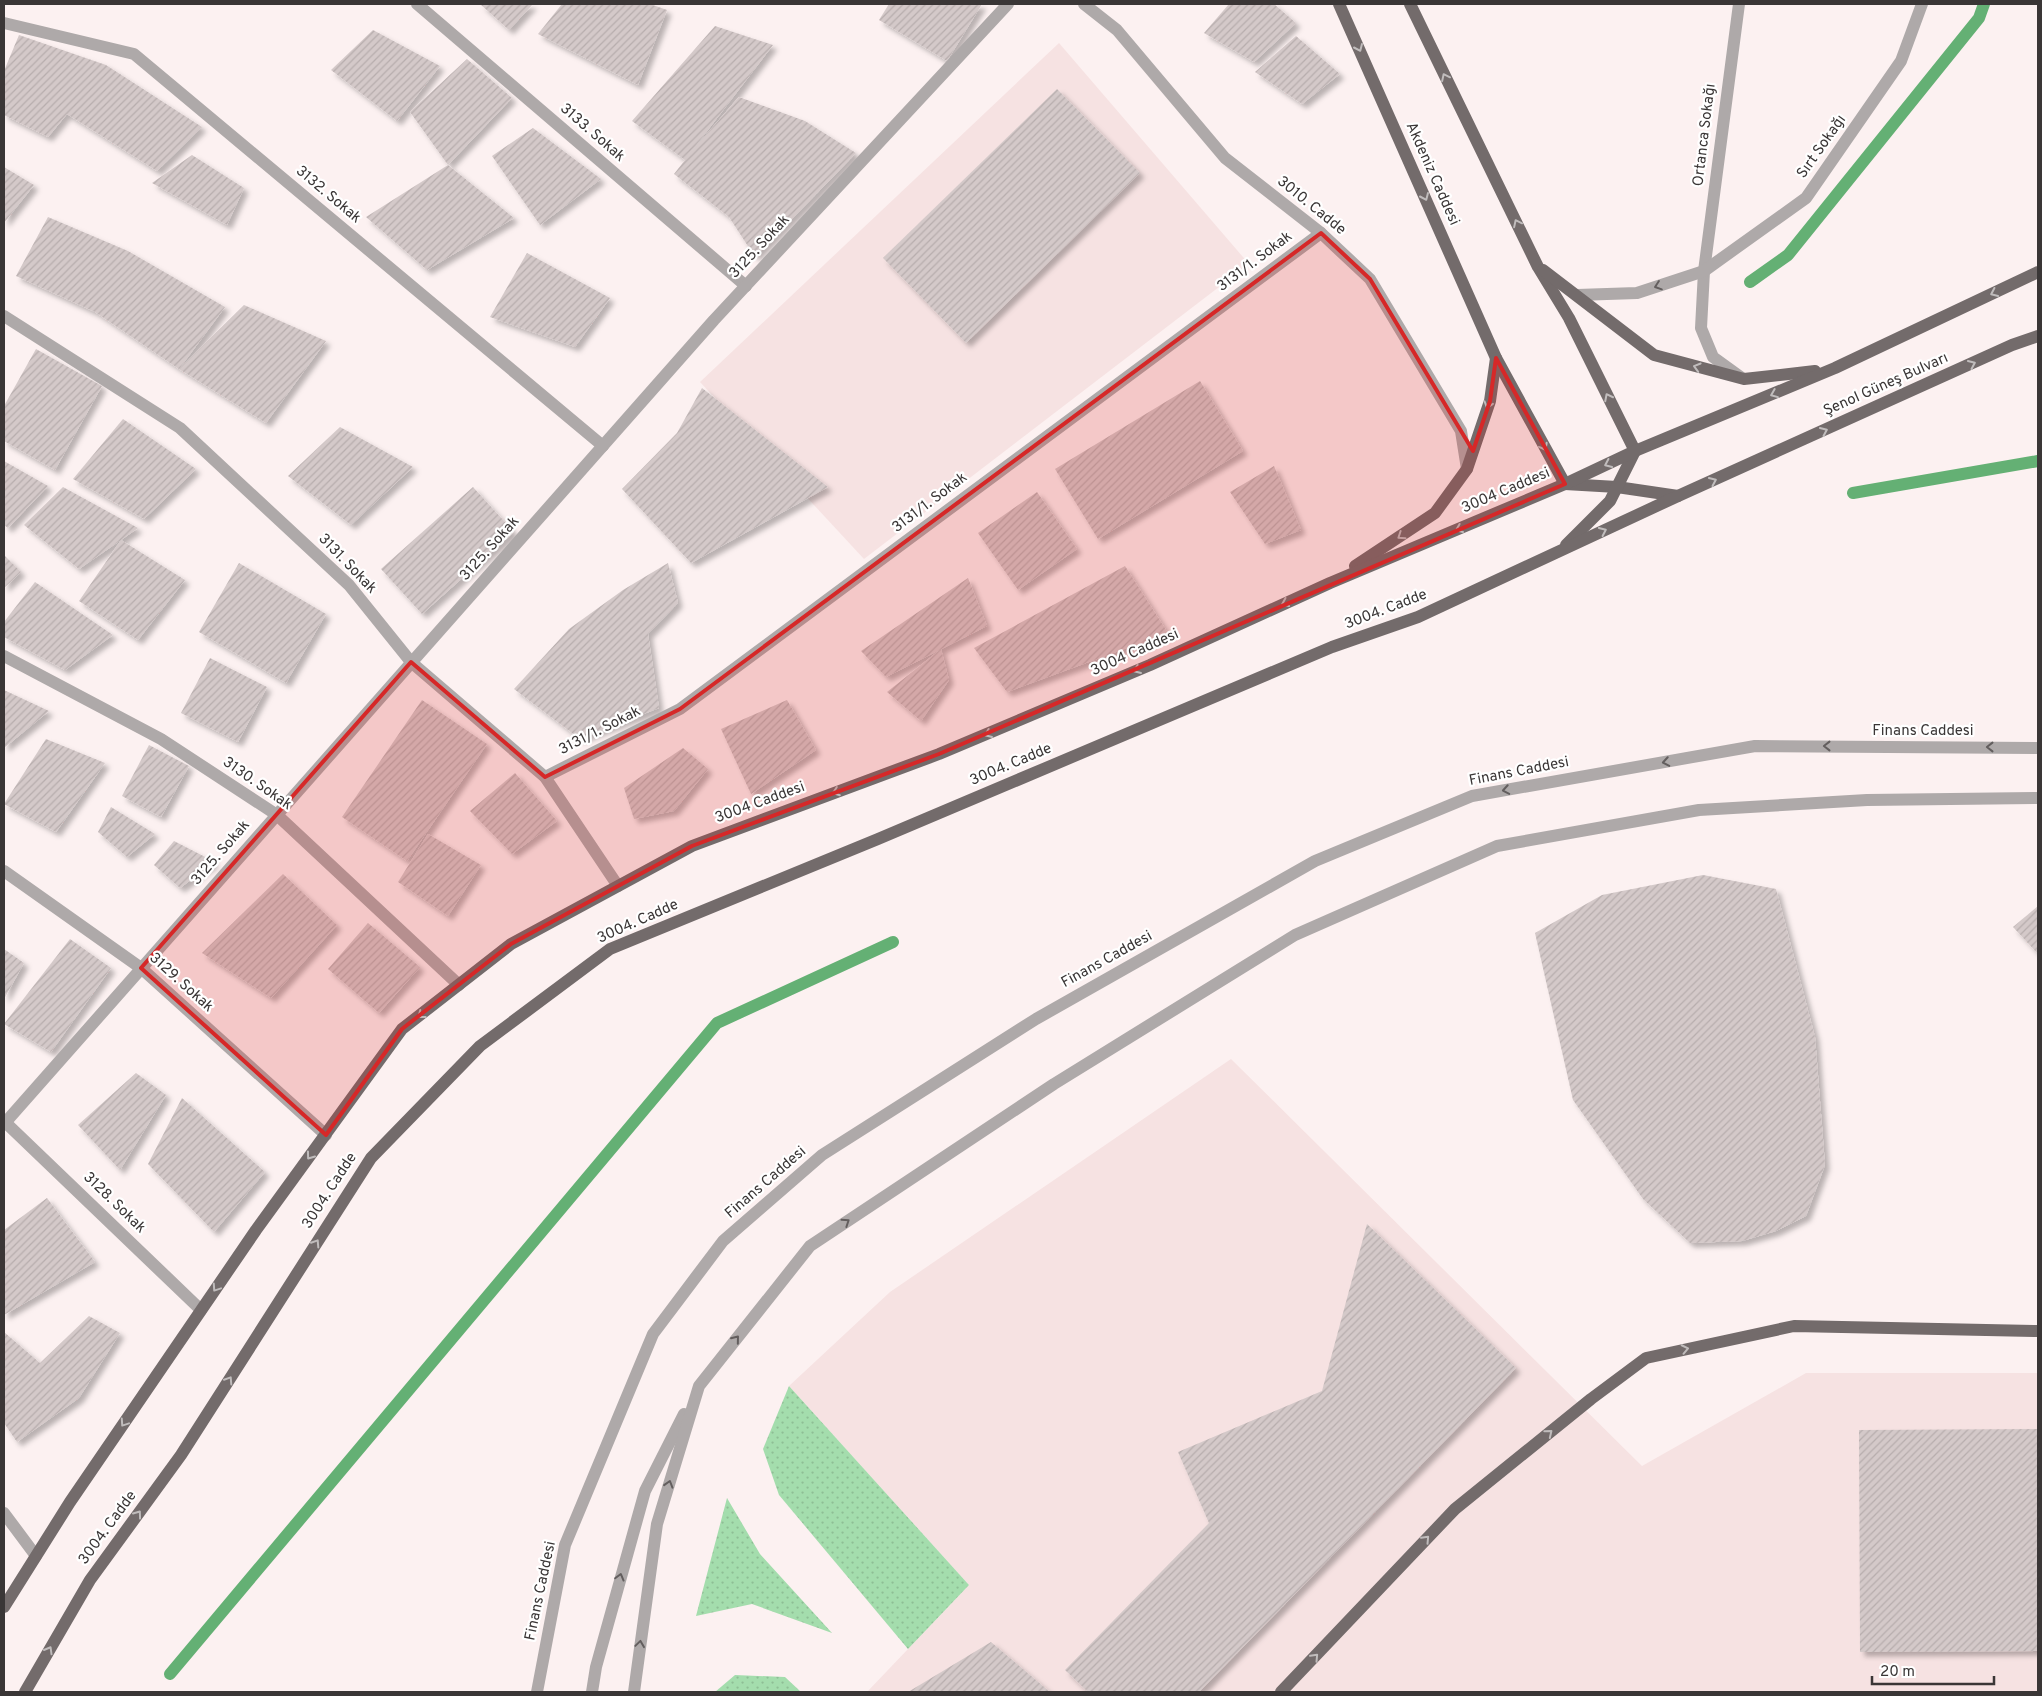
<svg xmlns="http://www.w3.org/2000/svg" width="2042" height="1696" viewBox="0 0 2042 1696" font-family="Overpass,sans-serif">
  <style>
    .built { fill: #f6e2e2 }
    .grass { fill: url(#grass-dots) }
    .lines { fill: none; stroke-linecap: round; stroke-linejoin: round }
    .stream { stroke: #64b074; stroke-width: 12 }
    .building { fill: url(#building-hatch); filter: url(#shadow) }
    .minor { stroke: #aea9a9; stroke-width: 12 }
    .major { stroke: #736b6b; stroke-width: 12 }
    .oneway { stroke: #c0bcbc }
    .oneway2 { stroke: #635e5e }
    .marked { fill: #d62828; fill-opacity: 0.2; stroke: #d62828; stroke-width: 4; stroke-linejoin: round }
    .labels { text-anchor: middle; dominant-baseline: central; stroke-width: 4.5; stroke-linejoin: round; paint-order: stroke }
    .street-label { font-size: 15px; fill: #3a3636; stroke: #fff }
  </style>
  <defs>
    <pattern id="grass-dots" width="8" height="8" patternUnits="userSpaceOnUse" patternTransform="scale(1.25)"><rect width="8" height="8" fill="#a4ddad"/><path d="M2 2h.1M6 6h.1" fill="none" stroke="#8ebe95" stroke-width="1.8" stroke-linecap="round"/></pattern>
    <pattern id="building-hatch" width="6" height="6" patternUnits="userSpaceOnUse" patternTransform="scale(1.25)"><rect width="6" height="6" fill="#d4c9c9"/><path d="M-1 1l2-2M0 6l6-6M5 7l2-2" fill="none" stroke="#b7adad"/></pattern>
    <filter id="shadow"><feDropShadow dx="4.5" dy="4.5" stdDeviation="2.5" flood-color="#0004"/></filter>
  </defs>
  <rect width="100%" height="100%" fill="#fcf1f1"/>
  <g class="built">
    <polygon points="1059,43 1249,264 864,559 700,382"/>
    <polygon points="1231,1059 1642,1466 1806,1373 2038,1373 2038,1692 867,1692 969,1585 789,1386 890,1292"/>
  </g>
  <g class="grass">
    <polygon points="789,1386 969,1585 908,1649 779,1495 763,1449"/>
    <polygon points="727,1498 760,1554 832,1633 752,1604 696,1616"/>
    <polygon points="735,1675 785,1677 801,1692 715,1692"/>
  </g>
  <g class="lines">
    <g class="stream">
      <polyline points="1750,282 1788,255 1979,18 1984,4"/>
      <polyline points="1853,493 2038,461"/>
      <polyline points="170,1674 717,1023 893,942"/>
    </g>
  </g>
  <g class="building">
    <polygon points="480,4 533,4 509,30"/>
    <polygon points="562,4 650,4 667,10 638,85 538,34"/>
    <polygon points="889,4 982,4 947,61 879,20"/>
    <polygon points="1229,4 1274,4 1296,23 1254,62 1204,33"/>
    <polygon points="715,26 773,45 691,152 739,97 805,121 856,153 755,257 729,217 674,174 685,160 632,121"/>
    <polygon points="373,30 440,66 397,121 331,70"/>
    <polygon points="19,35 106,65 202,127 157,171 67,114 48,137 4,115 4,71"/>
    <polygon points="1296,36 1340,74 1302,104 1255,72"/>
    <polygon points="467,59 512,98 448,165 514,218 427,270 366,217 448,165 410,112"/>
    <polygon points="1057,89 1140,173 966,343 883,258"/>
    <polygon points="533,128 601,179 540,225 492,156"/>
    <polygon points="192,155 244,188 227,225 152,183"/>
    <polygon points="4,167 34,185 4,223"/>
    <polygon points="48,217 128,251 225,307 179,369 95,312 16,276"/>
    <polygon points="527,253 610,298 575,347 490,317"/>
    <polygon points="244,305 326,341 266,423 179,369"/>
    <polygon points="36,349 102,386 55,470 4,441 4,406"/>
    <polygon points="1200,381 1243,451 1098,539 1055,469"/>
    <polygon points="702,388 828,487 691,563 622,489 677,433"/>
    <polygon points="123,419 196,469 144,519 73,479"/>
    <polygon points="340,427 413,467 351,525 288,476"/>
    <polygon points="4,461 48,486 8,528 4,525"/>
    <polygon points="1274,466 1301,530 1265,544 1230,492"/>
    <polygon points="63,487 138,528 121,540 185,580 138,640 79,601 121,540 79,569 24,525"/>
    <polygon points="473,487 514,532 422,614 381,569"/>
    <polygon points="1037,492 1077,549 1018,590 978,533"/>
    <polygon points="4,555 21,572 4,588"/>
    <polygon points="239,563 326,614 286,683 199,632"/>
    <polygon points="668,563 678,603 648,634 659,708 580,739 514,689 569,629 623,590"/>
    <polygon points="1125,566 1168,633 1007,692 974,648"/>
    <polygon points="968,578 987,626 886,677 861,651"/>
    <polygon points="35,582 113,635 65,670 4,637 4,622"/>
    <polygon points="941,649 949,680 921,721 887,692"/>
    <polygon points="210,658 267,687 238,742 181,713"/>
    <polygon points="4,690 49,711 4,748"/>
    <polygon points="422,700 487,744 407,861 342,817"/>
    <polygon points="787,700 816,750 751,794 721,729"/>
    <polygon points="46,739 105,763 56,832 4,804"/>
    <polygon points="149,745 189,766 161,817 122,796"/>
    <polygon points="683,748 708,769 674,811 634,819 624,788"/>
    <polygon points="515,773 557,821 512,854 470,811"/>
    <polygon points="111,807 155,834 127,857 98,832"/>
    <polygon points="428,834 481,865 448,916 398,882"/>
    <polygon points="174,841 215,862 180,888 154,865"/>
    <polygon points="283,874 337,925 271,998 202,953"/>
    <polygon points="1703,875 1776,889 1815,1037 1825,1165 1806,1216 1776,1231 1742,1241 1690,1243 1643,1199 1573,1100 1535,933 1602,895"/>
    <polygon points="2038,906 2038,954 2013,927"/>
    <polygon points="368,923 420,967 379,1013 328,969"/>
    <polygon points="70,939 111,968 51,1052 4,1024"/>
    <polygon points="4,949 24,963 4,999"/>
    <polygon points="136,1073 166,1095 120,1170 78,1125"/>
    <polygon points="182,1098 265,1172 214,1232 148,1164"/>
    <polygon points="47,1198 95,1262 4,1315 4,1230"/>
    <polygon points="1367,1224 1516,1368 1199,1692 1088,1692 1065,1670 1209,1523 1178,1452 1322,1391"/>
    <polygon points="89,1316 120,1333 79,1398 17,1442 4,1423 4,1332 40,1363"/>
    <polygon points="2038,1429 2038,1651 1860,1652 1859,1430"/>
    <polygon points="991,1642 1050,1692 908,1692 918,1686"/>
  </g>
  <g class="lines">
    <g class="minor">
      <polyline points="417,4 746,286"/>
      <polyline points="1084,4 1117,30 1225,158 1321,233 1370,279 1461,431 1467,469"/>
      <polyline points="1739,4 1704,271 1701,328 1713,357 1742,378"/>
      <polyline points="4,23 134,54 603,446"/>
      <polyline points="1577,295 1637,293 1704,271 1806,198 1901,61 1922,4"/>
      <polyline points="4,316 180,428 349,585 411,662 545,777 618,886"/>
      <polyline points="4,656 161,739 277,815 459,985"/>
      <polyline points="545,777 680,709 1321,233"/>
      <polyline points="4,871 141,968 326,1135"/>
      <polyline points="4,1121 201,1310"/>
      <polyline points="4,1124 714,320 1008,4"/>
      <polyline points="4,1513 36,1556"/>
      <polyline points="537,1692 565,1545 653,1334 723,1241 822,1155 1036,1019 1315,861 1472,796 1755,746 2038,748"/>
      <polyline points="592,1692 596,1667 645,1491 684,1414"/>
      <polyline points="634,1692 657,1524 699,1386 810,1246 1054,1084 1295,935 1497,846 1699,810 1867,800 2038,798"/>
    </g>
    <g class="major">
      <polyline points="1339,4 1496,358 1565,484 1617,487 1678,496"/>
      <polyline points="1410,4 1538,267 1569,318 1635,451 1610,501 1566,545"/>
      <polyline points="1543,270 1654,355 1744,379 1815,371"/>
      <polyline points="1355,566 1435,513 1467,469 1490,401 1496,358"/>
      <polyline points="4,1607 70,1502 256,1230 402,1029 511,944 692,846 939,754 1150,665 1330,583 1565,484 1635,451 1835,368 2038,272"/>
      <polyline points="25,1692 90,1580 181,1455 371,1158 480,1046 610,949 878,839 1332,647 1418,617 1678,496 2012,345 2038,336"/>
      <polyline points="1281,1692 1455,1509 1591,1399 1646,1358 1794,1326 2038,1331"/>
    </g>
  </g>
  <defs><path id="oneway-chevron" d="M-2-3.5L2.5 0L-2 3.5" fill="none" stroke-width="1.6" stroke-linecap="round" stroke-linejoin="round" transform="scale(1.25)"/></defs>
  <g class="oneway">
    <use href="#oneway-chevron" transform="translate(1359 48) rotate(66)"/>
    <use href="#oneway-chevron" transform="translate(1445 77) rotate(-116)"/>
    <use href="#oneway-chevron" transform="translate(1425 197) rotate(66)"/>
    <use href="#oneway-chevron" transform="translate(1517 223) rotate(-116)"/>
    <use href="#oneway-chevron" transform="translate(1994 293) rotate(155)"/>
    <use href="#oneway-chevron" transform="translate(1972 364) rotate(-24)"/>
    <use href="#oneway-chevron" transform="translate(1697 367) rotate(-164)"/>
    <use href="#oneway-chevron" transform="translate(1774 394) rotate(158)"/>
    <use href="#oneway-chevron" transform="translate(1608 397) rotate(-117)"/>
    <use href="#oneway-chevron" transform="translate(1488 405) rotate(107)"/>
    <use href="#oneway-chevron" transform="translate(1824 431) rotate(-24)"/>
    <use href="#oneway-chevron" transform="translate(1544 447) rotate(62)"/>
    <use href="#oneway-chevron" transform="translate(1608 464) rotate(155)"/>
    <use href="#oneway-chevron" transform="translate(1713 481) rotate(-24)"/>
    <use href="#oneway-chevron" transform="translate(1459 529) rotate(157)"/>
    <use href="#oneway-chevron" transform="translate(1603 531) rotate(-25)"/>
    <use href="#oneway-chevron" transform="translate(1401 536) rotate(146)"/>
    <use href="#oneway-chevron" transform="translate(1285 603) rotate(156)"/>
    <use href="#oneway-chevron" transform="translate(1137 670) rotate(157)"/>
    <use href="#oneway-chevron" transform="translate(988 734) rotate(157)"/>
    <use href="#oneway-chevron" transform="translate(836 792) rotate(160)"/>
    <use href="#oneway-chevron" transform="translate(421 1015) rotate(142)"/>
    <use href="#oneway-chevron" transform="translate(310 1156) rotate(126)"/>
    <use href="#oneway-chevron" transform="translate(316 1243) rotate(-57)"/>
    <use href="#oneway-chevron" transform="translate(216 1288) rotate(124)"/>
    <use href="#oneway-chevron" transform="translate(1685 1349) rotate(-12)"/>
    <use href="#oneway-chevron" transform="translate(229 1380) rotate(-57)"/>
    <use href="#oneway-chevron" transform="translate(124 1423) rotate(124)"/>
    <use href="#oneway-chevron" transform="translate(1549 1433) rotate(-39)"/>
    <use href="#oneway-chevron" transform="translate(138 1514) rotate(-54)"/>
    <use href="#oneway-chevron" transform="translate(1426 1539) rotate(-47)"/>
    <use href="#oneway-chevron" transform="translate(49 1650) rotate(-60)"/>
    <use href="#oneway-chevron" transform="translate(1315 1657) rotate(-47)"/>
  </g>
  <g class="oneway2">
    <use href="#oneway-chevron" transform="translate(1658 286) rotate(161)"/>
    <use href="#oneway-chevron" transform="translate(1827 746) rotate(-180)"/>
    <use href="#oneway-chevron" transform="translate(1990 747) rotate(-180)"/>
    <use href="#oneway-chevron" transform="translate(1666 762) rotate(170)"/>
    <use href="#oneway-chevron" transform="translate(1506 790) rotate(170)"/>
    <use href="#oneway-chevron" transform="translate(846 1222) rotate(-34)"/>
    <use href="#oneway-chevron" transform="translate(736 1339) rotate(-51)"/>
    <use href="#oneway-chevron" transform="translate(669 1484) rotate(-73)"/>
    <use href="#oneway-chevron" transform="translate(620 1577) rotate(-75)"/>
    <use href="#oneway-chevron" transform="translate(640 1644) rotate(-82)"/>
  </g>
  <path class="marked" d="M1321 233 1370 279 1473 451 1490 401 1496 358 1565 484 939 754 692 846 511 944 402 1029 326 1135 141 968 411 662 545 777 680 709Z"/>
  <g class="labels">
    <g class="street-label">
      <text transform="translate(592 133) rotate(41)">3133. Sokak</text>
      <text transform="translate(1705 135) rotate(-83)">Ortanca Sokağı</text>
      <text transform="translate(1822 147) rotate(-55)">Sırt Sokağı</text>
      <text transform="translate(1432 174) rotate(66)">Akdeniz Caddesi</text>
      <text transform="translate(328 195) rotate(40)">3132. Sokak</text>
      <text transform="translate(1311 206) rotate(39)">3010. Cadde</text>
      <text transform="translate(760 247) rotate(-47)">3125. Sokak</text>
      <text transform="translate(1255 262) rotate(-37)">3131/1. Sokak</text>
      <text transform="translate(1886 385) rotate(-24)">Şenol Güneş Bulvarı</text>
      <text transform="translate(1506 491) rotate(-23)">3004 Caddesi</text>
      <text transform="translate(930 503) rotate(-37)">3131/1. Sokak</text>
      <text transform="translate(490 549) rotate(-48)">3125. Sokak</text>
      <text transform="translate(347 564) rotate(46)">3131. Sokak</text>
      <text transform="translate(1386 610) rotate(-21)">3004. Cadde</text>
      <text transform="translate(1135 653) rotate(-24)">3004 Caddesi</text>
      <text transform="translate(600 731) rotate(-27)">3131/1. Sokak</text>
      <text x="1923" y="731">Finans Caddesi</text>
      <text transform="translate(1011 765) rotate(-23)">3004. Cadde</text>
      <text transform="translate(1519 772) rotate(-11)">Finans Caddesi</text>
      <text transform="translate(257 784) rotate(35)">3130. Sokak</text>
      <text transform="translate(760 803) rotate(-20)">3004 Caddesi</text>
      <text transform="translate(221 853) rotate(-49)">3125. Sokak</text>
      <text transform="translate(638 922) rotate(-24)">3004. Cadde</text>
      <text transform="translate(1107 960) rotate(-29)">Finans Caddesi</text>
      <text transform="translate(181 983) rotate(42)">3129. Sokak</text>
      <text transform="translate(766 1183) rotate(-41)">Finans Caddesi</text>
      <text transform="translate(330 1191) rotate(-57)">3004. Cadde</text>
      <text transform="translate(114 1203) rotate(44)">3128. Sokak</text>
      <text transform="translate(108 1528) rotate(-54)">3004. Cadde</text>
      <text transform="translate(541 1591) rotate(-78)">Finans Caddesi</text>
    </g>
  </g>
  <rect width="2042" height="1696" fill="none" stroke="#3a3636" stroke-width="10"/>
  <path d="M1872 1676v8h122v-8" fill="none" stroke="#3a3636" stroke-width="2.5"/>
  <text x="1880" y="1676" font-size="15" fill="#3a3636" stroke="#ffffff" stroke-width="4" paint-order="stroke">20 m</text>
</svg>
